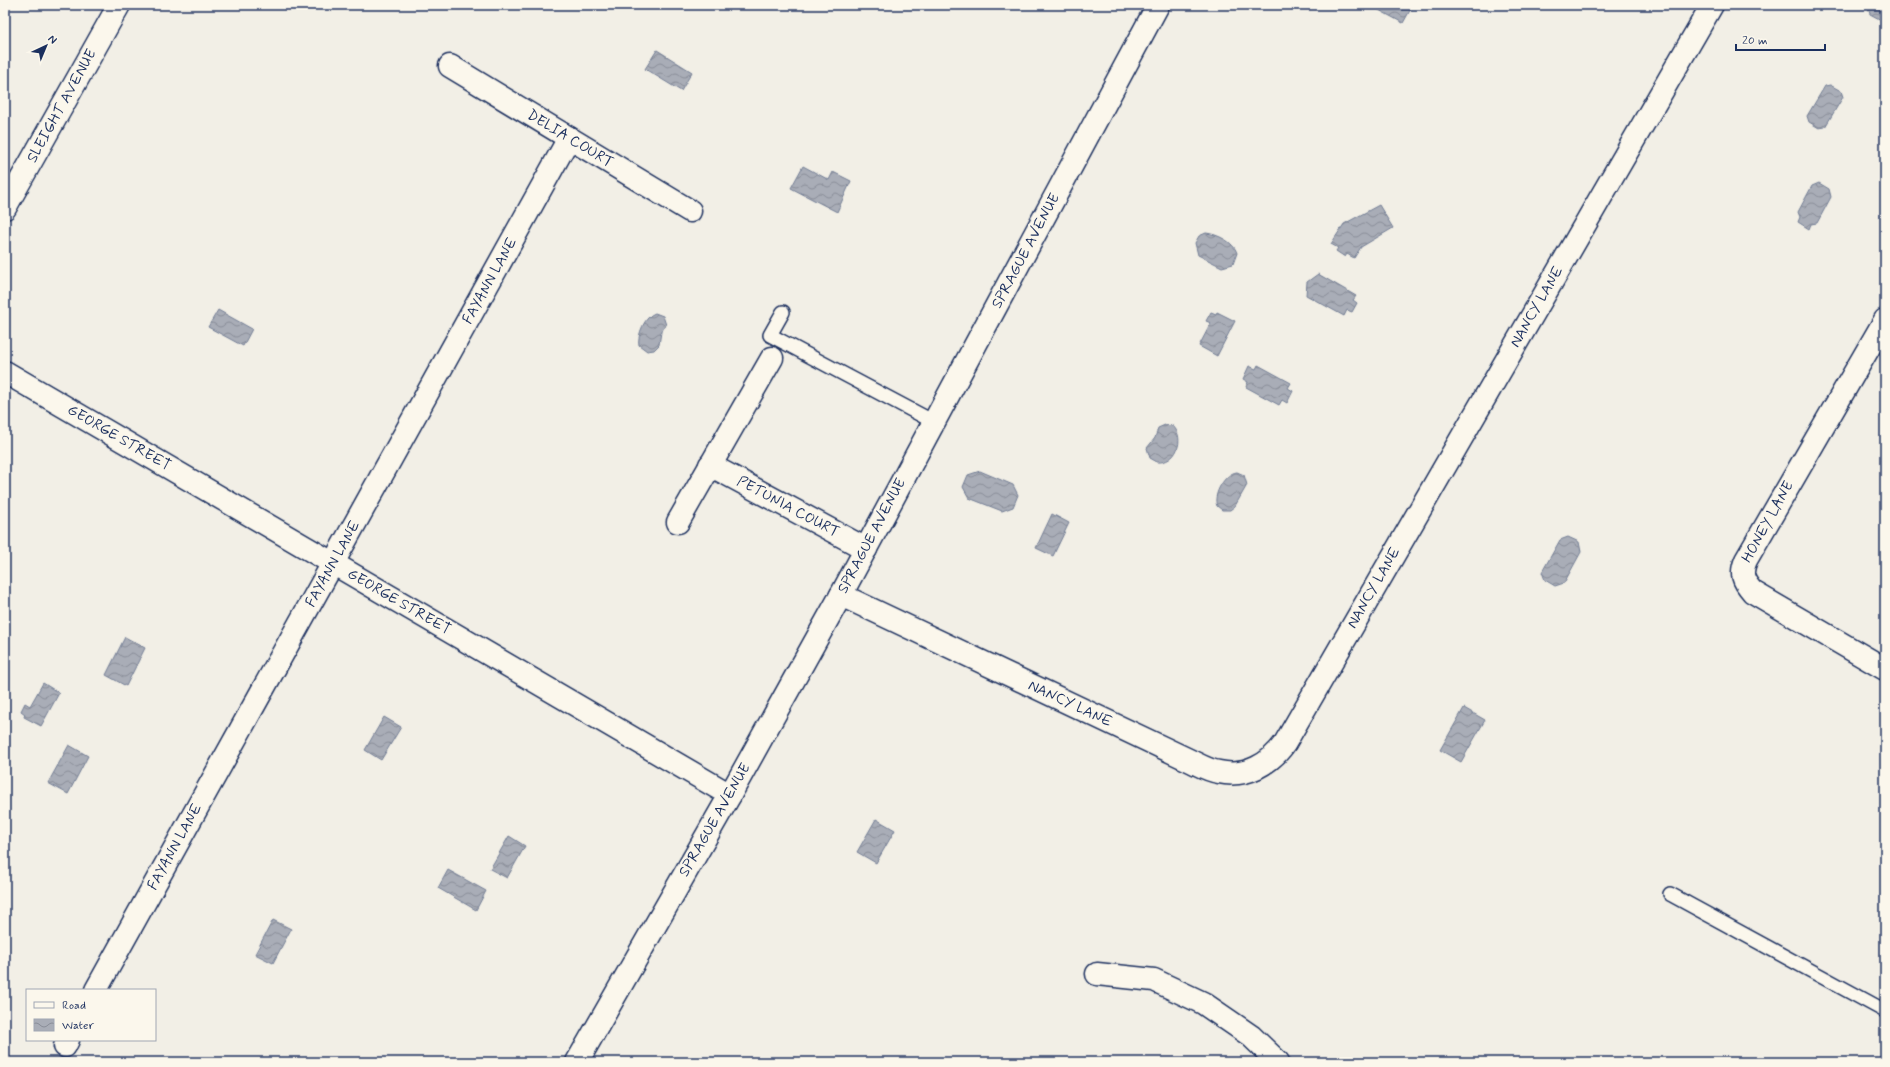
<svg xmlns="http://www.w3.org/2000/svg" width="1890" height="1067" viewBox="0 0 1890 1067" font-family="Mynerve,sans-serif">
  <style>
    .water { fill: url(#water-waves); stroke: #707b93 }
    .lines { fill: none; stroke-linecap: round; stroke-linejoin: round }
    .service-casing { stroke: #1b2f5e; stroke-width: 16 }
    .minor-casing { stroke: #1b2f5e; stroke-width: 25 }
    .service { stroke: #fbf7ec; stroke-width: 13 }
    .minor { stroke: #fbf7ec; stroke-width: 22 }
    .labels { text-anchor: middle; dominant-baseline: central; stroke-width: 4; stroke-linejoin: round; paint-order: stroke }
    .street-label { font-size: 15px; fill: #1b2f5e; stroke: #fbf7ec }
  </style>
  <defs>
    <pattern id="water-waves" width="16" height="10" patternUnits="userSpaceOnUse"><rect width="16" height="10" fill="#a9adb7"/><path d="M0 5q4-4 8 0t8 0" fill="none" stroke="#898d98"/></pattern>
  </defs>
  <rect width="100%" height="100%" fill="#f2efe6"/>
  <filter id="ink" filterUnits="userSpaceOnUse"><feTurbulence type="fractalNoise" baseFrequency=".025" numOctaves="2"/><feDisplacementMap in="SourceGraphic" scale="8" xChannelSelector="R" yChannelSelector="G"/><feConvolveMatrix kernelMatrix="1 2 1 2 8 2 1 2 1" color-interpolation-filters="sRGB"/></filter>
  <g filter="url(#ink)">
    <g class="water">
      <polygon points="1380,5 1413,5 1403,23 1377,9"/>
      <polygon points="1870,5 1885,5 1885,22 1870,14 1868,8"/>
      <polygon points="657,50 692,72 681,91 645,69"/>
      <polygon points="1830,85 1841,91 1843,97 1825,127 1819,128 1809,122 1807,116 1825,86"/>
      <polygon points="803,166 829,180 833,172 851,181 837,212 791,188"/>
      <polygon points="1819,183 1829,189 1831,197 1817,223 1811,224 1809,229 1798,222 1800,217 1798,212 1812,186"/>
      <polygon points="1379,205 1393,228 1361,247 1354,258 1347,254 1345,257 1336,251 1338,248 1331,244 1344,224"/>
      <path d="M1206 233C1217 234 1234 242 1237 253L1233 264 1222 267 1198 255 1195 243 1199 236Z"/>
      <polygon points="1318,274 1356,296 1353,300 1357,303 1352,312 1347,310 1344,316 1306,295 1307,282"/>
      <polygon points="218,310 252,329 243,346 208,327"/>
      <polygon points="1211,312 1216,314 1217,312 1235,321 1217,356 1199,346 1211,323 1206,321"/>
      <path d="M655 313 663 316 666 325 661 332 659 345 654 350 647 351 639 345C637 335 645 316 655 313Z"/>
      <polygon points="1258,365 1291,383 1288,388 1293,391 1287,403 1282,400 1279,405 1246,387 1248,382 1243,379 1249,366 1256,369"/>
      <path d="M1165 425 1173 426C1186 439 1176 464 1157 462L1150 458 1147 448 1155 438 1158 428Z"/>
      <polygon points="980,471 1013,485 1018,495 1013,507 1002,511 969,498 963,487 968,475"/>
      <path d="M1237 472 1244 475 1247 485 1235 506 1230 510H1222L1217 506C1212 495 1225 473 1237 472Z"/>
      <polygon points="1052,514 1069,523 1053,556 1036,548"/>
      <polygon points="1568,537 1579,542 1581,552 1564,583 1555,586 1545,580 1542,572 1560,540"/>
      <polygon points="125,637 145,648 126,686 106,675"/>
      <polygon points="43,683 59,693 41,726 24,717 25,714 21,711 25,703 30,706"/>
      <polygon points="1464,708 1485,720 1461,762 1440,750"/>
      <polygon points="384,717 401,727 381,760 365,750"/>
      <polygon points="69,745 88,756 68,794 48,783"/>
      <polygon points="876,819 895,830 876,863 857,852"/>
      <polygon points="509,836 525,846 507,878 490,869"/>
      <polygon points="448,870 486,891 476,910 438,888"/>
      <polygon points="273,920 291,929 273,963 255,954"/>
    </g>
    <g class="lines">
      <defs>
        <g id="service">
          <polyline points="783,312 770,335 934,422"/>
          <polyline points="1670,894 1885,1011"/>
        </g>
        <g id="minor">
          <polyline points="450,66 690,211"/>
          <polyline points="5,208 119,5"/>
          <path d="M1885 320 1746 560C1740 574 1743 581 1753 592L1885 669"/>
          <polyline points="5,372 730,795"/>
          <polyline points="710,465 866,549"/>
          <polyline points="678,522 772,358"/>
          <path d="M841 595 1193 762C1201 766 1210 771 1219 772 1246 778 1270 764 1285 743L1712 5"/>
          <polyline points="1097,974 1154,980 1203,1003 1251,1036 1278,1062"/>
          <polyline points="96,990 569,138"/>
          <polyline points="65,1046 68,1040"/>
          <polyline points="577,1062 730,795 841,595 1158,5"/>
        </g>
      </defs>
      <use href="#service" class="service-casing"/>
      <use href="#minor" class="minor-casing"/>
      <use href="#service" class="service"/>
      <use href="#minor" class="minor"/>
    </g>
  </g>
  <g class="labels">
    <g class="street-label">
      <text transform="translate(62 106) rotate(-61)">SLEIGHT AVENUE</text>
      <text transform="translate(570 139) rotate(31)">DELIA COURT</text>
      <text transform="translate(1026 251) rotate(-62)">SPRAGUE AVENUE</text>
      <text transform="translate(490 281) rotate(-61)">FAYANN LANE</text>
      <text transform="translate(1537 307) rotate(-60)">NANCY LANE</text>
      <text transform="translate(119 438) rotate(30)">GEORGE STREET</text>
      <text transform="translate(788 507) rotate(28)">PETUNIA COURT</text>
      <text transform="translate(1768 522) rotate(-61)">HONEY LANE</text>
      <text transform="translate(872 536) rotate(-62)">SPRAGUE AVENUE</text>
      <text transform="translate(333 564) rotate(-61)">FAYANN LANE</text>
      <text transform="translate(1374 588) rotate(-60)">NANCY LANE</text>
      <text transform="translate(399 602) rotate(30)">GEORGE STREET</text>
      <text transform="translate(1070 704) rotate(25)">NANCY LANE</text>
      <text transform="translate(715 820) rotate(-60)">SPRAGUE AVENUE</text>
      <text transform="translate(175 847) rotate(-61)">FAYANN LANE</text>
    </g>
  </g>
  <rect width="1890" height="1067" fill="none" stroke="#fbf7ec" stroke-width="20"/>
  <rect x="10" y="10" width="1870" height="1047" fill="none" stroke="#1b2f5e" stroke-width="1.5" filter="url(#ink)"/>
  <rect x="26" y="989" width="130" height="52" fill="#fbf7ec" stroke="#a1a7b3"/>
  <rect x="34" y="1002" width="20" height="6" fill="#fbf7ec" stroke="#a1a7b3"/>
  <text x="62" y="1009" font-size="12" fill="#1b2f5e">Road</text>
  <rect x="34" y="1019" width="20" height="12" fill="url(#water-waves)" stroke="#a1a7b3"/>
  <text x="62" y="1029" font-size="12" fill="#1b2f5e">Water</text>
  <g transform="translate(46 46) rotate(44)" stroke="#fbf7ec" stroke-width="3" paint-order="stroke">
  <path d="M0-3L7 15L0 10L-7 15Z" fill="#1b2f5e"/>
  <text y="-6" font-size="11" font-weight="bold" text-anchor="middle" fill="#1b2f5e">N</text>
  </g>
  <path d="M1736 44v6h89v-6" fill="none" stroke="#1b2f5e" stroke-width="2"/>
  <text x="1742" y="44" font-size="12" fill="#1b2f5e" stroke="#fbf7ec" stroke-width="3" paint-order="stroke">20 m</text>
</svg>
